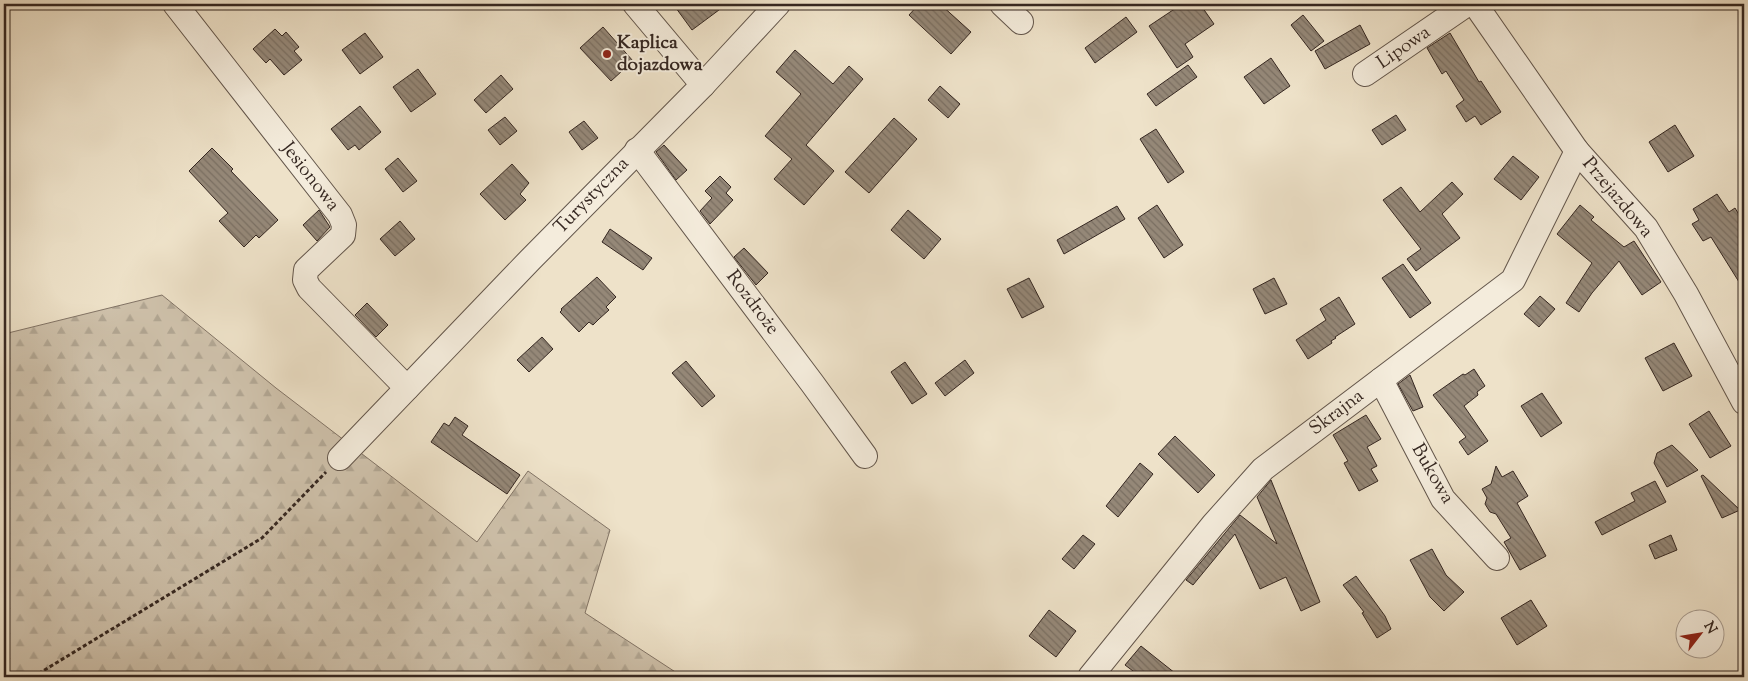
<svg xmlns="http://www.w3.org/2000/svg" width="1748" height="681" viewBox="0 0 1748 681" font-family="'Sorts Mill Goudy',serif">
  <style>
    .forest { fill: url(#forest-firs); stroke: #827466 }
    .building { fill: url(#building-back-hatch); stroke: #352721 }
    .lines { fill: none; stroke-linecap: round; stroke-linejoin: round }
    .minor-casing { stroke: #63564b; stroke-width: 26 }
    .path { stroke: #352721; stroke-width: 3; stroke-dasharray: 4 2.5; stroke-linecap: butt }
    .minor { stroke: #f4ecdc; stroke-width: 24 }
    .poi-dot { fill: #8f2418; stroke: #f4ecdc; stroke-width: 2 }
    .labels { text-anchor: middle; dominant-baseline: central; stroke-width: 4; stroke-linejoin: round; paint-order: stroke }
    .poi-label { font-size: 19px; font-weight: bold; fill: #352721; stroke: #f4ecdc; text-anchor: start }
    .street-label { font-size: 19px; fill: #352721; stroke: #f4ecdc }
  </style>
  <defs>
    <pattern id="forest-firs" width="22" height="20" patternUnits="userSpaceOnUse" patternTransform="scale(1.25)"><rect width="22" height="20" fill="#cfc2ac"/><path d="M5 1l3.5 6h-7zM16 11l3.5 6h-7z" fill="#b2a794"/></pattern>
    <pattern id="building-back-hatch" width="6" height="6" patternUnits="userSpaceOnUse" patternTransform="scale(1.25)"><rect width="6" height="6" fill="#958878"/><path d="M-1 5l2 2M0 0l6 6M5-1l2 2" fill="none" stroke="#7a6f62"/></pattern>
  </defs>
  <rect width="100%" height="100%" fill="#eee2c9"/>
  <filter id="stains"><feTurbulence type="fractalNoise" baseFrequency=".004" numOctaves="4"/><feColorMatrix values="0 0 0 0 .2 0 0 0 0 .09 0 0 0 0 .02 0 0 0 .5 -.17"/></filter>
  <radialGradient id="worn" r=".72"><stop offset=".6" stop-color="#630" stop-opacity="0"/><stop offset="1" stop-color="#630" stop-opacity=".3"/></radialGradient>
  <polygon class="forest" points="162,295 276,388 477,542 528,471 610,530 585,613 683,677 4,677 4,334"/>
  <g class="building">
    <polygon points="673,4 727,4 692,30"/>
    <polygon points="919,4 940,4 971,32 951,54 909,15"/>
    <polygon points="1182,4 1200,4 1214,24 1185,44 1193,57 1177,68 1149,26"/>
    <polygon points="1303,15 1324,41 1311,51 1291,25"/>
    <polygon points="1126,17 1137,32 1095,63 1085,48"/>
    <polygon points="1360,25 1370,44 1325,69 1315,51"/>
    <polygon points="603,27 633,61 611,81 580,48"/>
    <polygon points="275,29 282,36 286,32 299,47 294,51 302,60 284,75 270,59 266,63 253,49"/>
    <polygon points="365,33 383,57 360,74 342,50"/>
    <polygon points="1450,33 1479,82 1481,81 1501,112 1481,125 1475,116 1466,122 1456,106 1464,100 1446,71 1442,74 1427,48"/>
    <polygon points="795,50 833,84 849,66 863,79 806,145 834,171 804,205 774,179 792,159 765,136 801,94 776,72"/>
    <polygon points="1271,58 1290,86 1264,104 1244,77"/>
    <polygon points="1188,65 1197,77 1156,106 1147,94"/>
    <polygon points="418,69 436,94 411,112 393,87"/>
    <polygon points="501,75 513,89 486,113 474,100"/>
    <polygon points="940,86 960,104 948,118 928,100"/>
    <polygon points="360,106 381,132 359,150 355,145 348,150 331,129"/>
    <polygon points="1396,115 1406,130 1382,145 1372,130"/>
    <polygon points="505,117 517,131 500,145 488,130"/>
    <polygon points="894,118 917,139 869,193 845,172"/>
    <polygon points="584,121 598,138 582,150 569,132"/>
    <polygon points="1675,125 1694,156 1668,172 1649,142"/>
    <polygon points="1156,129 1184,172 1168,183 1140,139"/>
    <polygon points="664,145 687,170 676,180 656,152"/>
    <polygon points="212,148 233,169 231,171 278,220 259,238 256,235 244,247 219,221 228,213 189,171"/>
    <polygon points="1513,156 1539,177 1521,200 1494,179"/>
    <polygon points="398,158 417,181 403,192 385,169"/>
    <polygon points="512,164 529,183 520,194 526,200 505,220 480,194"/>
    <polygon points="720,176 731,187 726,193 733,200 710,224 700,211 712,198 705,191"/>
    <polygon points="1452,182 1463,194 1442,214 1460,238 1416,271 1407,259 1421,249 1383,200 1401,187 1420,212"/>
    <polygon points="1717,194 1729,212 1735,208 1744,223 1744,290 1711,237 1703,241 1692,224 1699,220 1693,209"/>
    <polygon points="1157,205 1183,245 1164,258 1138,218"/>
    <polygon points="1580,205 1594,217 1591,220 1624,247 1634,241 1661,282 1642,295 1619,261 1592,293 1579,312 1566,303 1592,263 1557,234"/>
    <polygon points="1117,206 1125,219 1064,254 1057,240"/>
    <polygon points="319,210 330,227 317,241 303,225"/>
    <polygon points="908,210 941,239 924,259 891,230"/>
    <polygon points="400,221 415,239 395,256 380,239"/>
    <polygon points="610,229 652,258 643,270 602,242"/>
    <polygon points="744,248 768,273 756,285 734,257"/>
    <polygon points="1403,264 1431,303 1410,318 1382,278"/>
    <polygon points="597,277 616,297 606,307 609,310 599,319 593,325 589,322 579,332 560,312 562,310 561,309"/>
    <polygon points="1029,278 1044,307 1022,318 1007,289"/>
    <polygon points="1274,278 1287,304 1265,314 1253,289"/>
    <polygon points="1540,296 1555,309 1539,327 1524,314"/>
    <polygon points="1339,297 1355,324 1335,337 1336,338 1331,341 1332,343 1308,359 1296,340 1326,320 1320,309"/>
    <polygon points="367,303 388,325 376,337 355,315"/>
    <polygon points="542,337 553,349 529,372 517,360"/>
    <polygon points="1674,343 1692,376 1663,391 1645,358"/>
    <polygon points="965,360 974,373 945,396 935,383"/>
    <polygon points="686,361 715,396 702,407 672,373"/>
    <polygon points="905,362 927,394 912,404 891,372"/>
    <polygon points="1474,369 1485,386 1477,392 1478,395 1464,406 1488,441 1468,455 1459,442 1466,437 1433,395 1463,374 1465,375"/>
    <polygon points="1410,375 1423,407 1413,411 1398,384"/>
    <polygon points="1542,393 1562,423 1541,437 1521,406"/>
    <polygon points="1709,411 1731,446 1710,458 1689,424"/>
    <polygon points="1366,415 1381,439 1367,447 1377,466 1371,469 1378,481 1359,491 1344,463 1348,461 1333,435"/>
    <polygon points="455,417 468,426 462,435 520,475 507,494 431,442 444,423 449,426"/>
    <polygon points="1175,436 1215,475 1198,493 1158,454"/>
    <polygon points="1672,445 1698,470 1667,487 1654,463 1657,453"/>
    <polygon points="1140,463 1153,474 1118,517 1106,506"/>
    <polygon points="1496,466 1502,477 1513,471 1528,496 1517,503 1546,556 1520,570 1504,542 1511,538 1496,514 1490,512 1485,504 1487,498 1482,489 1491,484"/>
    <polygon points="1703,475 1740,510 1722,518 1701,476"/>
    <polygon points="1271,480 1320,602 1301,611 1286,577 1260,589 1235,534 1193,585 1186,580 1240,515 1277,544 1257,497"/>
    <polygon points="1655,481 1666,502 1602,535 1595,522 1635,501 1631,493"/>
    <polygon points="1083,535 1095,544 1074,569 1062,559"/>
    <polygon points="1671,535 1677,550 1655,559 1649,545"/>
    <polygon points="1432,549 1446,575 1464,592 1444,611 1430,597 1410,560"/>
    <polygon points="1356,576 1385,616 1391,629 1377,638 1362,613 1364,612 1343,585"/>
    <polygon points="1531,600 1547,626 1517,645 1501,618"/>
    <polygon points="1049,610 1076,631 1056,657 1029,636"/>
    <polygon points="1141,646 1156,658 1180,677 1141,677 1125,665"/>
  </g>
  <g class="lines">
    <defs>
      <g id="minor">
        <polyline points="175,4 340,215 344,225 343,235 306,270 305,280 309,288 407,388"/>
        <polyline points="635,4 703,85"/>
        <polyline points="1002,4 1021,22"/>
        <polyline points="1475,4 1577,151 1646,228 1686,294 1744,402"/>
        <polyline points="1365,74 1467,4"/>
        <polyline points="637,150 812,383 865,456"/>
        <polyline points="1381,380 1443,499 1497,558"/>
        <polyline points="340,458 530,260 703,85 778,4"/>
        <polyline points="1090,677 1213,525 1263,469 1513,280 1577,151"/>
      </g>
    </defs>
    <use href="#minor" class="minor-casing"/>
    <polyline class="path" points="33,677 262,538 326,472"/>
    <use href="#minor" class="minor"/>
  </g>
  <circle class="poi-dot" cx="607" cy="54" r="5"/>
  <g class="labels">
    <g class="poi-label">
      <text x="617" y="43">Kaplica<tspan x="617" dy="22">dojazdowa</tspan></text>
    </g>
    <g class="street-label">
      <text transform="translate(1404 48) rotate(-35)">Lipowa</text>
      <text transform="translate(310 177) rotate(52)">Jesionowa</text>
      <text transform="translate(592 196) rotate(-46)">Turystyczna</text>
      <text transform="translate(1617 198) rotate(50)">Przejazdowa</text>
      <text transform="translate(752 303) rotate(53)">Rozdroże</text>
      <text transform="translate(1337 413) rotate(-37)">Skrajna</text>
      <text transform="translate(1432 474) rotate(60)">Bukowa</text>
    </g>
  </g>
  <rect width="1748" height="681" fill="none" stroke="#eee2c9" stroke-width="20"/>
  <rect x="5" y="5" width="1738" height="671" fill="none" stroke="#352721" stroke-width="2.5"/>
  <rect x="10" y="10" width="1728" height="661" fill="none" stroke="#352721"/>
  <g transform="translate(1700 634) rotate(59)"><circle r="24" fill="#f4ecdc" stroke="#a89d91"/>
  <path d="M0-4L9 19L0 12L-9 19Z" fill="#8f2418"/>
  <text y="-8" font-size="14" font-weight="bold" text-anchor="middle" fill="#352721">N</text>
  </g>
  <rect width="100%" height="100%" filter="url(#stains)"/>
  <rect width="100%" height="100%" fill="url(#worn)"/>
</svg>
